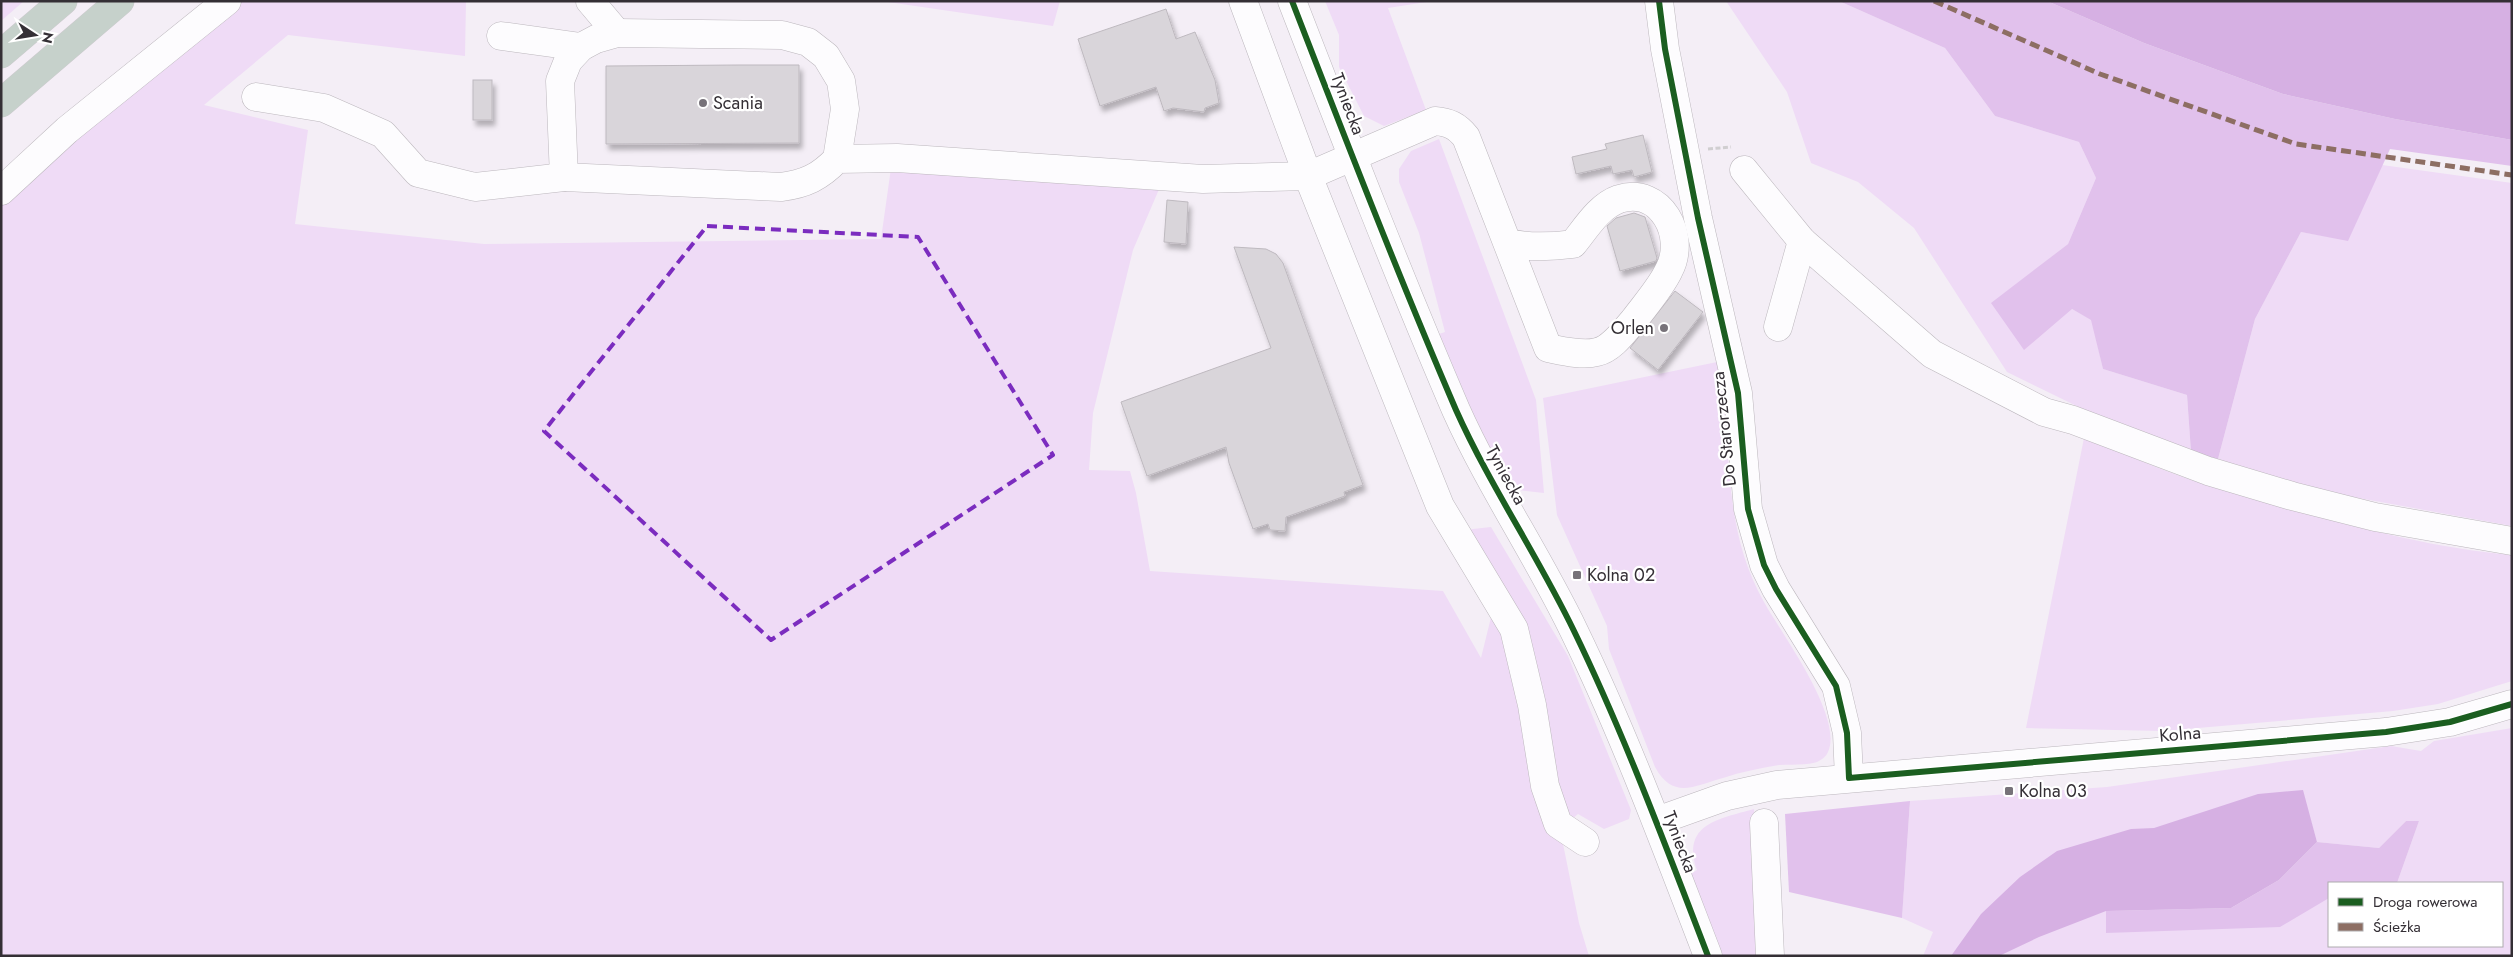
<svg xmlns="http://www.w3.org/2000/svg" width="2513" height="957" viewBox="0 0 2513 957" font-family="Jost,sans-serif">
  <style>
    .green { fill: #efdbf6; fill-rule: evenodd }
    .forest { fill: #e1c1ec }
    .water { fill: #d6b0e3 }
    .building { fill: #d9d5da; stroke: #beb9bf; filter: url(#shadow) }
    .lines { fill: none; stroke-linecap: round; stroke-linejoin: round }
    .minor-casing { stroke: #bcb7bd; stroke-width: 29 }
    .highway-casing { stroke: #cecbcf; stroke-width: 29 }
    .path { stroke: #d0ced0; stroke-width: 3; stroke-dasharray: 5 2.5; stroke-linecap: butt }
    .minor { stroke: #fdfcfe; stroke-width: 28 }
    .highway { stroke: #c6d1cb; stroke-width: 28 }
    .quiet { stroke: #8d6e63; stroke-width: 5; stroke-dasharray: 10 5; stroke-linecap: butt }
    .cycleway-casing { stroke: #fff; stroke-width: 9 }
    .cycleway { stroke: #1b5e20; stroke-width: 6 }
    .marked { fill: none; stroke: #7b2cbf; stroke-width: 4; stroke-dasharray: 10 6; stroke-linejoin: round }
    .poi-dot { fill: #777279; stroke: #fff; stroke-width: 2 }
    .labels { text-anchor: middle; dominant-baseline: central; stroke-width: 4.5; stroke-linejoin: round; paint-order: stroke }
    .poi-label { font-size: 18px; fill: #342f35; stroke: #fff; text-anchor: start }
    .street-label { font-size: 18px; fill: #342f35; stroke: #fff }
  </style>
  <defs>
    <filter id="shadow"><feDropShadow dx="3" dy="5.5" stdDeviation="2.5" flood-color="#0004"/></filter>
  </defs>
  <rect width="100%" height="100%" fill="#f4eef6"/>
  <g class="green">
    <polygon points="1,1 24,1 1,21"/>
    <polygon points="241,1 466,1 465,56 288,35 204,105 308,130 295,224 484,244 881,239 891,168 1160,187 1133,250 1093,413 1089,470 1130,471 1136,493 1150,571 1443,591 1481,658 1495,601 1464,530 1491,527 1568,656 1631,810 1629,819 1604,829 1578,814 1560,829 1579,923 1589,956 1,956 1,205 85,128"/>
    <polygon points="881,1 1060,1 1053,26"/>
    <polygon points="1325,1 1433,1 1388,8 1426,110 1384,126 1364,116 1339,67 1339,35"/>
    <polygon points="1726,1 1839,1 1945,48 1995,116 2079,142 2096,178 2068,244 1992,303 2072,309 2092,320 2103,369 2187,395 2191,452 2093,414 2007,372 1914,228 1858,182 1811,163 1787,92"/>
    <polygon points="1439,139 1536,400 1544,493 1510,489 1475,419 1439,334 1445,332 1419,233 1399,182 1399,169 1411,151"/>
    <polygon points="2382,165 2512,183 2512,526 2293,486 2218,459 2255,319 2301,232 2348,240"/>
    <path d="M1717 362C1734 446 1720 524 1764 602 1781 633 1844 717 1828 752 1826 757 1821 760 1817 762 1805 766 1791 764 1779 765 1760 768 1741 772 1723 778 1694 786 1673 800 1655 767L1609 649 1607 626 1557 515 1543 398Z"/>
    <path d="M2085 433C2150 471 2221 490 2293 510 2363 529 2440 549 2512 555V681L2438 704 2393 711 2163 731 2026 728Z"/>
    <path d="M2512 728V956H1923L1933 932 1902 918 1910 801 2107 787 2391 746 2421 751 2434 741ZM2302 790 2317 842 2379 848 2406 821H2419L2397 883H2502V946H2329V898L2106 933V911L2231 908Z"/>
    <path d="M1754 809 1761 956H1723L1691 874 1697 870C1681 824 1719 819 1754 809Z"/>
  </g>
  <g class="forest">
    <polygon points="1839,1 2047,1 2144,43 2283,94 2395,119 2512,140 2512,166 2390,149 2348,241 2301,232 2255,319 2218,459 2191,452 2187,395 2103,369 2091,320 2072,309 2024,350 1991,303 2068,244 2096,178 2079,142 1995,116 1945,48"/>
    <polygon points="1910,801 1902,918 1789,892 1785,814"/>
    <polygon points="2406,821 2419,821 2397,883 2329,883 2329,898 2280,927 2106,933 2106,911 2231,908 2279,880 2317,842 2379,848"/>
  </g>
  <g class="water">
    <polygon points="2047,1 2512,1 2512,140 2395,119 2283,94 2144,43"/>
    <polygon points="2303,790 2317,842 2279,880 2231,908 2106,911 2039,937 1999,956 1951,956 1981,914 2020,877 2057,851 2131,829 2154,828 2258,794"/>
  </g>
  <g class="building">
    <polygon points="1166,9 1176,39 1195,32 1215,80 1219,103 1205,108 1204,112 1173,108 1164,111 1156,87 1100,106 1078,39"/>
    <polygon points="738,65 799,65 799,143 606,144 606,66"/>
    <rect x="473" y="80" width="19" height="40"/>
    <polygon points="1643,135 1652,172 1634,177 1632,170 1613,174 1611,166 1576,174 1572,157 1607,149 1605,144"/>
    <polygon points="1167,200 1188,202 1186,244 1164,242"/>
    <polygon points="1634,213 1645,217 1657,258 1656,261 1620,271 1607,226 1616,218"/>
    <polygon points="1234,247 1266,249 1276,254 1283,263 1363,485 1344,492 1345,496 1286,517 1285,531 1270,530 1268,524 1253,529 1229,463 1226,447 1147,476 1121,402 1271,348"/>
    <polygon points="1675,291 1703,312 1658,370 1630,348"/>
  </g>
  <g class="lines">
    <defs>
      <g id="minor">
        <polyline points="590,1 617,33"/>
        <polyline points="1243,1 1308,176 1440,506 1514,629 1532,705 1545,786 1558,824 1585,842"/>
        <path d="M1292 1C1345 138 1398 275 1456 410 1490 486 1538 556 1574 631 1625 736 1666 847 1708 956"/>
        <polyline points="1659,1 1665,49 1698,218 1738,393 1748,509 1764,565 1776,589 1836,686 1847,733 1849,778"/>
        <polyline points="501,36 581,47"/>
        <polyline points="256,97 324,108 383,134 418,173 475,187 564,177"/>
        <path d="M837 159 845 109 841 81 826 56 808 42 782 35 617 33 596 39 581 47 568 61 560 81 564 177 781 187C805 184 820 177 837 159L897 158 1203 179 1308 176 1435 121C1449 122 1457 126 1466 137L1548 348C1563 351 1582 356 1597 352 1612 349 1625 330 1634 320 1646 304 1661 287 1669 270 1687 236 1661 186 1619 199 1599 206 1586 228 1573 244 1551 247 1530 248 1508 243"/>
        <polyline points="1744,170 1802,241 1932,354 2044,412 2073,420 2208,471 2292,496 2375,517 2512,541"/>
        <polyline points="1,191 67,130 227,1"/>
        <polyline points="1778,327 1802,241"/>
        <polyline points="1657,821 1727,796 1777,785 2386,732 2450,722 2512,704"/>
        <polyline points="1764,823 1770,956"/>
      </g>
      <g id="highway">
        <polyline points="1,54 63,1"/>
        <polyline points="1,103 120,1"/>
      </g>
    </defs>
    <use href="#minor" class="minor-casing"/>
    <use href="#highway" class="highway-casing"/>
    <polyline class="path" points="1708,149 1731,147"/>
    <use href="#minor" class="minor"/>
    <use href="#highway" class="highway"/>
    <polyline class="quiet" points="1934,1 2100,74 2296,144 2512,175"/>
    <defs>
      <g id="cycleway">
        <path d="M1292 1C1345 138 1398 275 1456 410 1490 486 1538 556 1574 631 1625 736 1666 847 1708 956"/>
        <polyline points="1659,1 1665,49 1698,218 1738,393 1748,509 1764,565 1776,589 1836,686 1847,733 1849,778 2386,732 2450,722 2512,704"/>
      </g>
    </defs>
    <use href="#cycleway" class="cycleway-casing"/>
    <use href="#cycleway" class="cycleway"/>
  </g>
  <path class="marked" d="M707 226 918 237 1053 455 771 640 544 431Z"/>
  <g class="poi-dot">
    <circle cx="703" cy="103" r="5"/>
    <circle cx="1664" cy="328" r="5"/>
    <rect x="1572" y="570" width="10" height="10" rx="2.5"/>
    <rect x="2004" y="786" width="10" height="10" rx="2.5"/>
  </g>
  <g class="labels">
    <g class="poi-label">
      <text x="713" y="103">Scania</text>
      <text x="1654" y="328" text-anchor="end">Orlen</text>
      <text x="1587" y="575">Kolna 02</text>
      <text x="2019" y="791">Kolna 03</text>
    </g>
    <g class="street-label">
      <text transform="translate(1348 104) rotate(69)">Tyniecka</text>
      <text transform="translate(1724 429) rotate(-96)">Do Starorzecza</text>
      <text transform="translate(1506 475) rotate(61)">Tyniecka</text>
      <text transform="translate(2180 734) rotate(-5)">Kolna</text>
      <text transform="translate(1680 842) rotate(69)">Tyniecka</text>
    </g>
  </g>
  <rect width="2513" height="957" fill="none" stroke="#342f35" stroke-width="5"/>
  <rect x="2328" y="882" width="175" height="65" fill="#ffffff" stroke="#aeacae"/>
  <rect x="2338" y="898" width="25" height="8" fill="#1b5e20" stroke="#aeacae"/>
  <text x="2373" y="907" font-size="15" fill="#342f35">Droga rowerowa</text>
  <rect x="2338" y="923" width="25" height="8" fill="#8d6e63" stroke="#aeacae"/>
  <text x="2373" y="932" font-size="15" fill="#342f35">Ścieżka</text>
  <g transform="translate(35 35) rotate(102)" stroke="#ffffff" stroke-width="4" paint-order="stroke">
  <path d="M0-4L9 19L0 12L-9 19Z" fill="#342f35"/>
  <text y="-8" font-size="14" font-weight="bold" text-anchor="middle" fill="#342f35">N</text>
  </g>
</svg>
